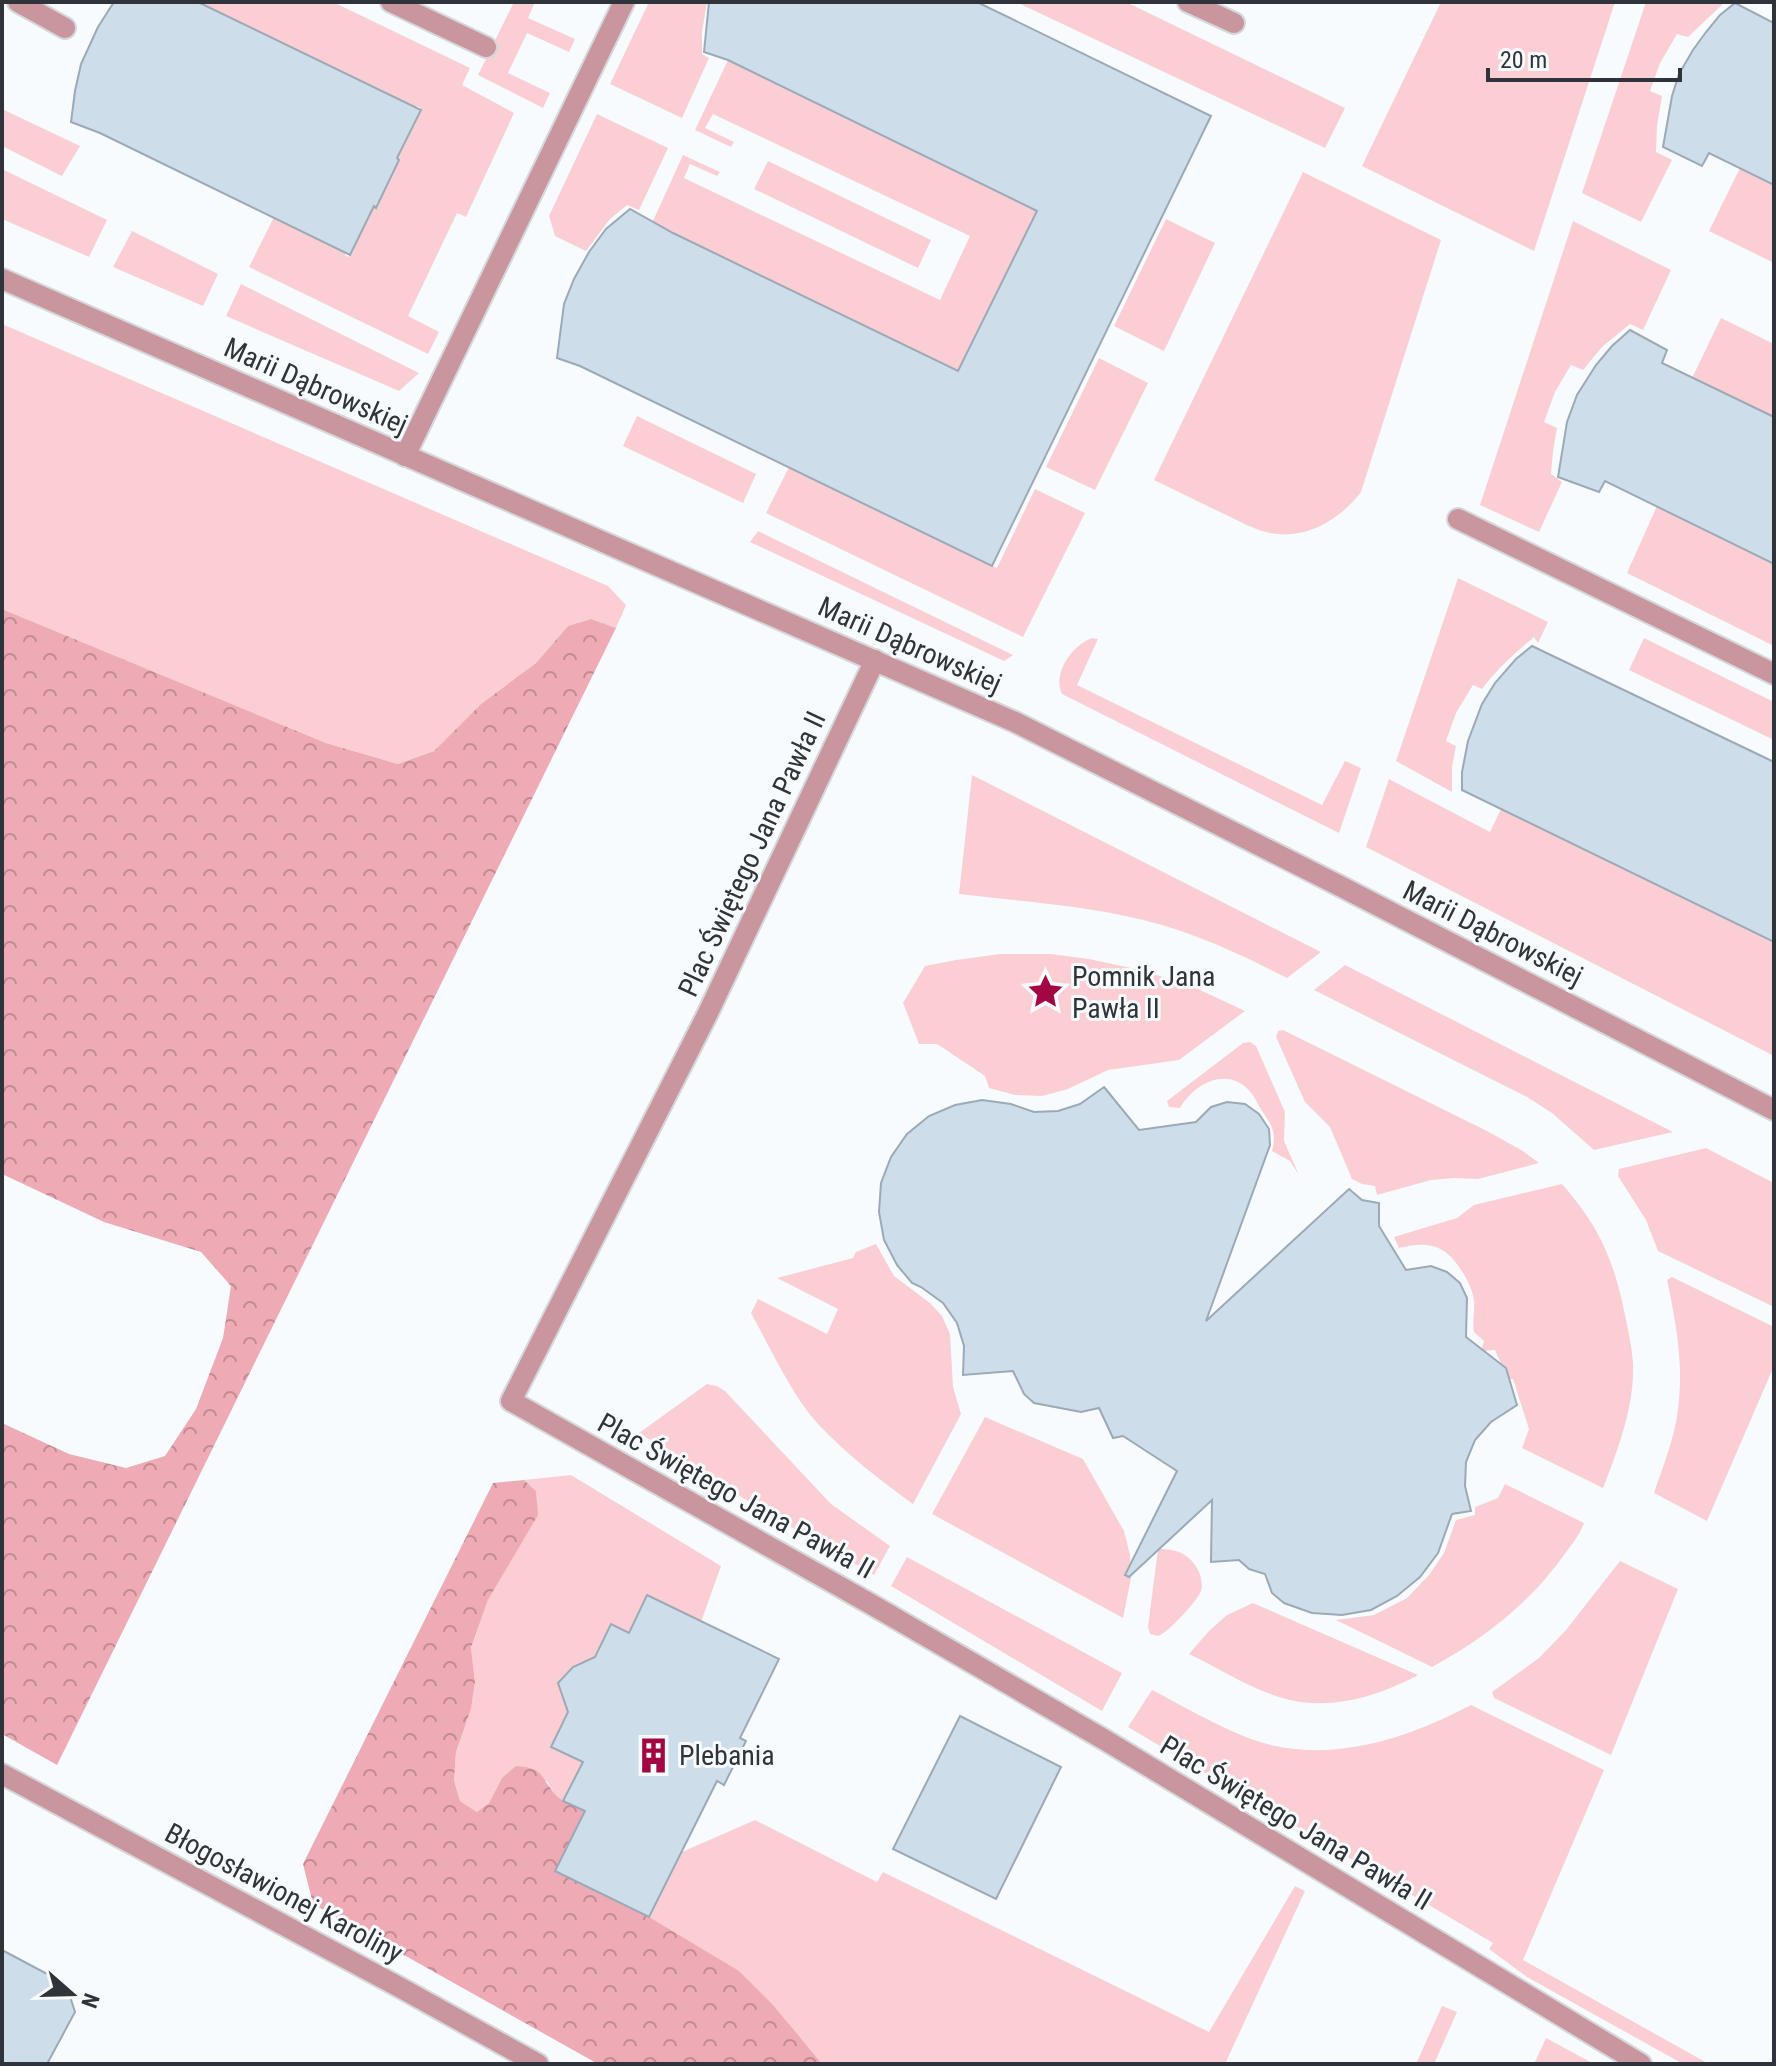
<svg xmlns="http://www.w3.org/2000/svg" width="1776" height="2066" viewBox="0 0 1776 2066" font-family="'Roboto Condensed',sans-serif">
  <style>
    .green { fill: #fbced4 }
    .forest { fill: url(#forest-crowns) }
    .building { fill: #ceddea; stroke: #9ca9b6; stroke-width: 2 }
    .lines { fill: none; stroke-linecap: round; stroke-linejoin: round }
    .minor-casing { stroke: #d4d7db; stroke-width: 24 }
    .minor { stroke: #ca969e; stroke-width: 20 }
    .labels { text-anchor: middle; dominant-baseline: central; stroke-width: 6; stroke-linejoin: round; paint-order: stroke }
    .street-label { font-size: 28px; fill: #2e3439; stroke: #f8fbfe }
    .poi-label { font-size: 28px; fill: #2e3439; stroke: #f8fbfe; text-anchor: start }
  </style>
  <defs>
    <pattern id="forest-crowns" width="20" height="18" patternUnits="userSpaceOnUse" patternTransform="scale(2)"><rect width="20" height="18" fill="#eeaab5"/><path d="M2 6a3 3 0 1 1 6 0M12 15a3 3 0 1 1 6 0" fill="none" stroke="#c18b94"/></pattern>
  </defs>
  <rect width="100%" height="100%" fill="#f8fbfe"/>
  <g class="green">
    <polygon points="198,2 333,2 470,68 462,85 514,113 466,217 457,213 408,316 439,332 428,354 249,267 274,217 345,252 345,255 349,257 374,206 377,207 399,160 397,158 421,108 417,106 416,108"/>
    <polygon points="514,2 535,2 528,18 575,39 569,52 527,33 508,73 550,93 543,108 478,75"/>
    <polygon points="649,2 707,2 702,32 702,54 709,58 682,118 610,84"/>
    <polygon points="1016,2 1126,2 1345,108 1325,148"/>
    <polygon points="1441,2 1615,2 1534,251 1362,166"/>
    <polygon points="1646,2 1725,2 1688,37 1677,34 1660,63 1650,91 1662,96 1657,126 1656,152 1672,160 1641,222 1582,193"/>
    <polygon points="728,60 1037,211 958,371 652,223 683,155 720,172 717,176 690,164 684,178 940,300 970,236 713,114 705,128 734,142 731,147 695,130"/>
    <polygon points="2,109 80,146 62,176 2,146"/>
    <polygon points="597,114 668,148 639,210 627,205 610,219 586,251 555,236 549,216"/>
    <polygon points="768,161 931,240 918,268 754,189"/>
    <polygon points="1740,168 1774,185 1774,263 1709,231"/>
    <polygon points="2,169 107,220 89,257 2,219"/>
    <path d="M1303 172 1441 240 1361 492C1338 522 1301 543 1262 531 1249 527 1235 519 1222 513 1199 502 1177 491 1154 480Z"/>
    <polygon points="1166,219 1215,243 1164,351 1114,326"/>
    <polygon points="1573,221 1671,270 1643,330 1630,324 1602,347 1583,370 1571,365 1555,392 1544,422 1557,428 1553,451 1551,474 1562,482 1539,532 1480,505"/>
    <polygon points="132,231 218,274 203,306 113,267"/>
    <polygon points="241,284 419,373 399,391 226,316"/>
    <polygon points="1721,318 1774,344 1774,417 1692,378"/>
    <polygon points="2,324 608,586 626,605 616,628 591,619 568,626 536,663 481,704 434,751 398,764 326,743 2,609"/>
    <polygon points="1099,358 1148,383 1095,490 1046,467"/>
    <polygon points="637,416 756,474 743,503 623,446"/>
    <polygon points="789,467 997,568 1035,489 1085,513 1023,637 766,513"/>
    <polygon points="1657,506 1774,564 1774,646 1627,573"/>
    <polygon points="758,531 1013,655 1004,661 750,542"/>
    <path d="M1458 578 1548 622 1538 643 1534 637C1515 653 1497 669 1482 689L1473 685 1456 713 1446 741 1456 746 1452 767V792L1396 761Z"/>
    <path d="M1092 638 1098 639 1077 685 1322 805 1345 761 1361 768 1339 833 1062 694C1052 674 1072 645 1092 638Z"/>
    <polygon points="1644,638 1774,702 1774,740 1629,670"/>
    <path d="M972 775 1321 952 1287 978C1246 957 1206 938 1162 925 1097 906 1026 902 959 894Z"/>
    <polygon points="1389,779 1490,832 1501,809 1774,942 1774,1056 1366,847"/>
    <polygon points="1000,954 1051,954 1089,959 1145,971 1198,989 1245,1011 1179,1060 1108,1070 1068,1089 1042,1096 1015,1095 989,1088 985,1076 937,1044 919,1044 903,1003 925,966 956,960"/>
    <polygon points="1345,965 1673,1132 1594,1150 1552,1113 1527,1097 1314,990"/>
    <polygon points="1283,1030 1487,1131 1523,1151 1539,1163 1478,1179 1454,1178 1431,1180 1377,1195 1375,1186 1362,1184 1352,1179 1330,1127 1305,1102 1276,1037 1278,1031"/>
    <path d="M1250 1042 1256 1046 1285 1112 1284 1141 1299 1175 1290 1161 1272 1151C1277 1132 1272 1126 1262 1111 1258 1105 1256 1099 1252 1094 1230 1065 1195 1082 1180 1108L1169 1107 1167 1101 1243 1043Z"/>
    <polygon points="1706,1148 1774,1183 1774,1307 1658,1251 1646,1220 1618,1176 1619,1169"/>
    <path d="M1562 1184C1599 1226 1614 1260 1625 1315 1628 1330 1632 1347 1633 1363 1635 1404 1618 1450 1603 1488L1522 1448 1529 1429 1513 1379H1508L1495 1350 1481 1351 1484 1341 1474 1332C1472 1321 1475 1311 1474 1301 1473 1292 1470 1286 1466 1278 1449 1248 1434 1239 1399 1248L1394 1237 1457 1218 1474 1205Z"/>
    <path d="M876 1244 894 1276 930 1303 942 1316 950 1334 953 1387 961 1414 913 1504C880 1480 847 1455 818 1424 791 1394 771 1349 751 1313L758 1299 827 1334 838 1309 777 1278 853 1258 856 1252Z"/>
    <path d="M1672 1277 1774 1327V1366L1707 1521 1654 1493C1663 1466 1675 1437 1678 1409 1684 1365 1676 1323 1667 1280Z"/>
    <polygon points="707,1384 717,1386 725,1391 831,1504 890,1546 874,1575 777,1519 639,1433"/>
    <polygon points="985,1417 1083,1459 1124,1531 1130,1555 1131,1578 1123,1618 932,1514"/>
    <path d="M571 1475 721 1566 701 1622 629 1633 611 1624 592 1664C564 1662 552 1686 570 1707L552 1747 583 1762 563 1801 554 1793 547 1781 502 1778 489 1803 477 1812 460 1801 454 1780 456 1752 471 1709 475 1682 471 1649 488 1600 537 1515 536 1491 524 1480Z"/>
    <path d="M1505 1484 1584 1523C1580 1535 1571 1545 1564 1555 1530 1603 1484 1639 1432 1667L1336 1620 1374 1615 1407 1598 1429 1575 1444 1553 1456 1520 1475 1515V1507L1498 1498Z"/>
    <path d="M1158 1549C1178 1549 1190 1554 1199 1572 1201 1577 1203 1585 1201 1591 1198 1600 1168 1633 1158 1636L1150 1634 1148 1627Z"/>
    <polygon points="907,1557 1122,1673 1102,1711 891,1586"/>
    <polygon points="1620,1561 1678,1589 1611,1755 1494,1698 1492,1692 1539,1658 1566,1630"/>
    <path d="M1253 1603 1418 1675C1379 1696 1331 1711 1286 1699 1252 1690 1220 1669 1189 1654L1209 1631 1227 1615Z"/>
    <path d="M1152 1690C1183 1706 1215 1725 1246 1737 1321 1767 1403 1741 1471 1705L1604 1770 1523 1960 1709 2064H1683L1527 1977 1489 1949 1493 1943 1128 1727Z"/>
    <polygon points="755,1820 877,1882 883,1872 1209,2032 1295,1886 1305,1891 1225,2064 822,2064 804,2044 649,1917 682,1852"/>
    <polygon points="1442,2006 1457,2012 1434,2064 1416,2064"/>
    <polygon points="1546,2038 1594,2064 1534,2064"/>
  </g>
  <g class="forest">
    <polygon points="2,609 326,743 398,764 434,751 481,704 536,663 568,626 591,619 616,628 57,1765 2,1734 2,1423 69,1454 126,1468 165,1456 196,1409 223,1338 231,1286 201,1252 104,1222 2,1174"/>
    <path d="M524 1480 536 1491 538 1515 488 1600 471 1648 475 1682 471 1709 456 1752 454 1780 460 1801 477 1812 489 1803 502 1778 516 1766C545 1768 539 1776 556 1795 564 1803 575 1806 585 1811L555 1871 649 1917 739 1971 773 2005 822 2064H598L313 1904 303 1864 493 1483Z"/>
  </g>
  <g class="building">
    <polygon points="114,2 198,2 421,110 397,158 399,160 376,208 374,206 350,255 100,133 71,122 75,91 81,64 98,27"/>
    <polygon points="709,2 977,2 1211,116 992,566 580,366 557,358 564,304 574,279 589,252 606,229 630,209 673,233 958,371 1037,211 728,60 704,52"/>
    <polygon points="1735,3 1774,23 1774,185 1709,153 1702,166 1663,147 1672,96 1679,74 1693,50 1706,32 1720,15"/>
    <polygon points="1630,330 1667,350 1662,363 1774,417 1774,564 1605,481 1599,492 1558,477 1567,422 1577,395 1596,365 1612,346"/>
    <polygon points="1532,646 1774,762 1774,942 1462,790 1462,772 1468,741 1482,704 1495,683 1516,659"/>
    <polygon points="1104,1087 1139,1130 1196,1122 1211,1107 1227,1102 1245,1104 1259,1114 1269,1129 1270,1145 1206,1321 1349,1189 1362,1200 1379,1203 1379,1226 1406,1270 1431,1266 1447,1272 1460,1283 1467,1298 1466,1337 1506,1368 1517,1405 1491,1422 1475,1440 1466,1462 1465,1486 1471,1511 1452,1514 1438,1553 1420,1577 1397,1596 1371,1610 1342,1615 1312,1613 1284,1603 1272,1593 1265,1574 1249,1569 1239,1560 1211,1562 1212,1500 1129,1577 1125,1575 1177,1471 1123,1436 1113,1438 1099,1408 1081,1412 1034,1403 1024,1394 1013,1371 963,1375 964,1346 957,1323 943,1303 921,1287 912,1283 897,1265 884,1240 879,1212 881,1183 891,1157 907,1134 929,1116 955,1105 982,1100 1011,1104 1034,1112 1058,1111 1080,1104"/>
    <polygon points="647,1595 779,1659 740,1738 746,1741 724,1785 717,1781 649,1917 555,1871 585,1811 563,1801 583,1762 551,1747 568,1712 558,1683 573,1667 595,1657 611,1624 629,1633"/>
    <polygon points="960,1716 1061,1767 996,1899 893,1849"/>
    <polygon points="2,1950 66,1984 75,2012 47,2064 2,2064"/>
  </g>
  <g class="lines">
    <defs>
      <g id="minor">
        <polyline points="18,2 65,28"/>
        <polyline points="391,2 486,47"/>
        <polyline points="1188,2 1234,23"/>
        <polyline points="2,279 1015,722 1340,886 1774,1110"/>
        <polyline points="405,456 624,2"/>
        <polyline points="1458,519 1774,674"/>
        <polyline points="875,660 707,1015 511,1401 869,1603 1105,1740 1641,2064"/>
        <polyline points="2,1774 401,1988 538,2064"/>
      </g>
    </defs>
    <use href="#minor" class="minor-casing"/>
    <use href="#minor" class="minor"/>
  </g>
  <defs>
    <symbol id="sight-bare" viewBox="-9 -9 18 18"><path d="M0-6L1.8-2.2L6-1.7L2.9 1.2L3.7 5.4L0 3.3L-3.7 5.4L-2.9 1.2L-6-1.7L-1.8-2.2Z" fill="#a20744" stroke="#f8fbfe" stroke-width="2.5" paint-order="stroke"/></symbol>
    <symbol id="building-bare" viewBox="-9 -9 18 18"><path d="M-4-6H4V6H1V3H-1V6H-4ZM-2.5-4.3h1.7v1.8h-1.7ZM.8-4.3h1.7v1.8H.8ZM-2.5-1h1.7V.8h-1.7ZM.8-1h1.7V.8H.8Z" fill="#a20744" stroke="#f8fbfe" stroke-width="2.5" paint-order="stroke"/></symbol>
  </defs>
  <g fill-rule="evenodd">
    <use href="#sight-bare" x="1020" y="966" width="51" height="51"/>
    <use href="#building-bare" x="628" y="1730" width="51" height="51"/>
  </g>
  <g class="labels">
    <g class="street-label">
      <text transform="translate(316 386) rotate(24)">Marii Dąbrowskiej</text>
      <text transform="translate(910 645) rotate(24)">Marii Dąbrowskiej</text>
      <text transform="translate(752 854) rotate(-65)">Plac Świętego Jana Pawła II</text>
      <text transform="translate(1493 933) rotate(27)">Marii Dąbrowskiej</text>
      <text transform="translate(736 1496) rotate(29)">Plac Świętego Jana Pawła II</text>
      <text transform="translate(1296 1823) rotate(31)">Plac Świętego Jana Pawła II</text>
      <text transform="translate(284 1893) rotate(28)">Błogosławionej Karoliny</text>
    </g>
    <g class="poi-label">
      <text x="1072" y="976">Pomnik Jana<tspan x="1072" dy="32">Pawła II</tspan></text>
      <text x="679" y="1755">Plebania</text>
    </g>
  </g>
  <rect width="1776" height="2066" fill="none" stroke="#2e3439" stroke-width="8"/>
  <g transform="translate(72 1994) rotate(110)" stroke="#f8fbfe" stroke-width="6" paint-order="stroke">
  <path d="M0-6L14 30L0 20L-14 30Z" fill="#2e3439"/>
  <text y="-12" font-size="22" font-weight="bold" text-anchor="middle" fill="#2e3439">N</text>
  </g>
  <path d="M1488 68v12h192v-12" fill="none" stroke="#2e3439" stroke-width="4"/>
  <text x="1500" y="68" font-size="24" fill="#2e3439" stroke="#f8fbfe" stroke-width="6" paint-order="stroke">20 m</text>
</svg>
